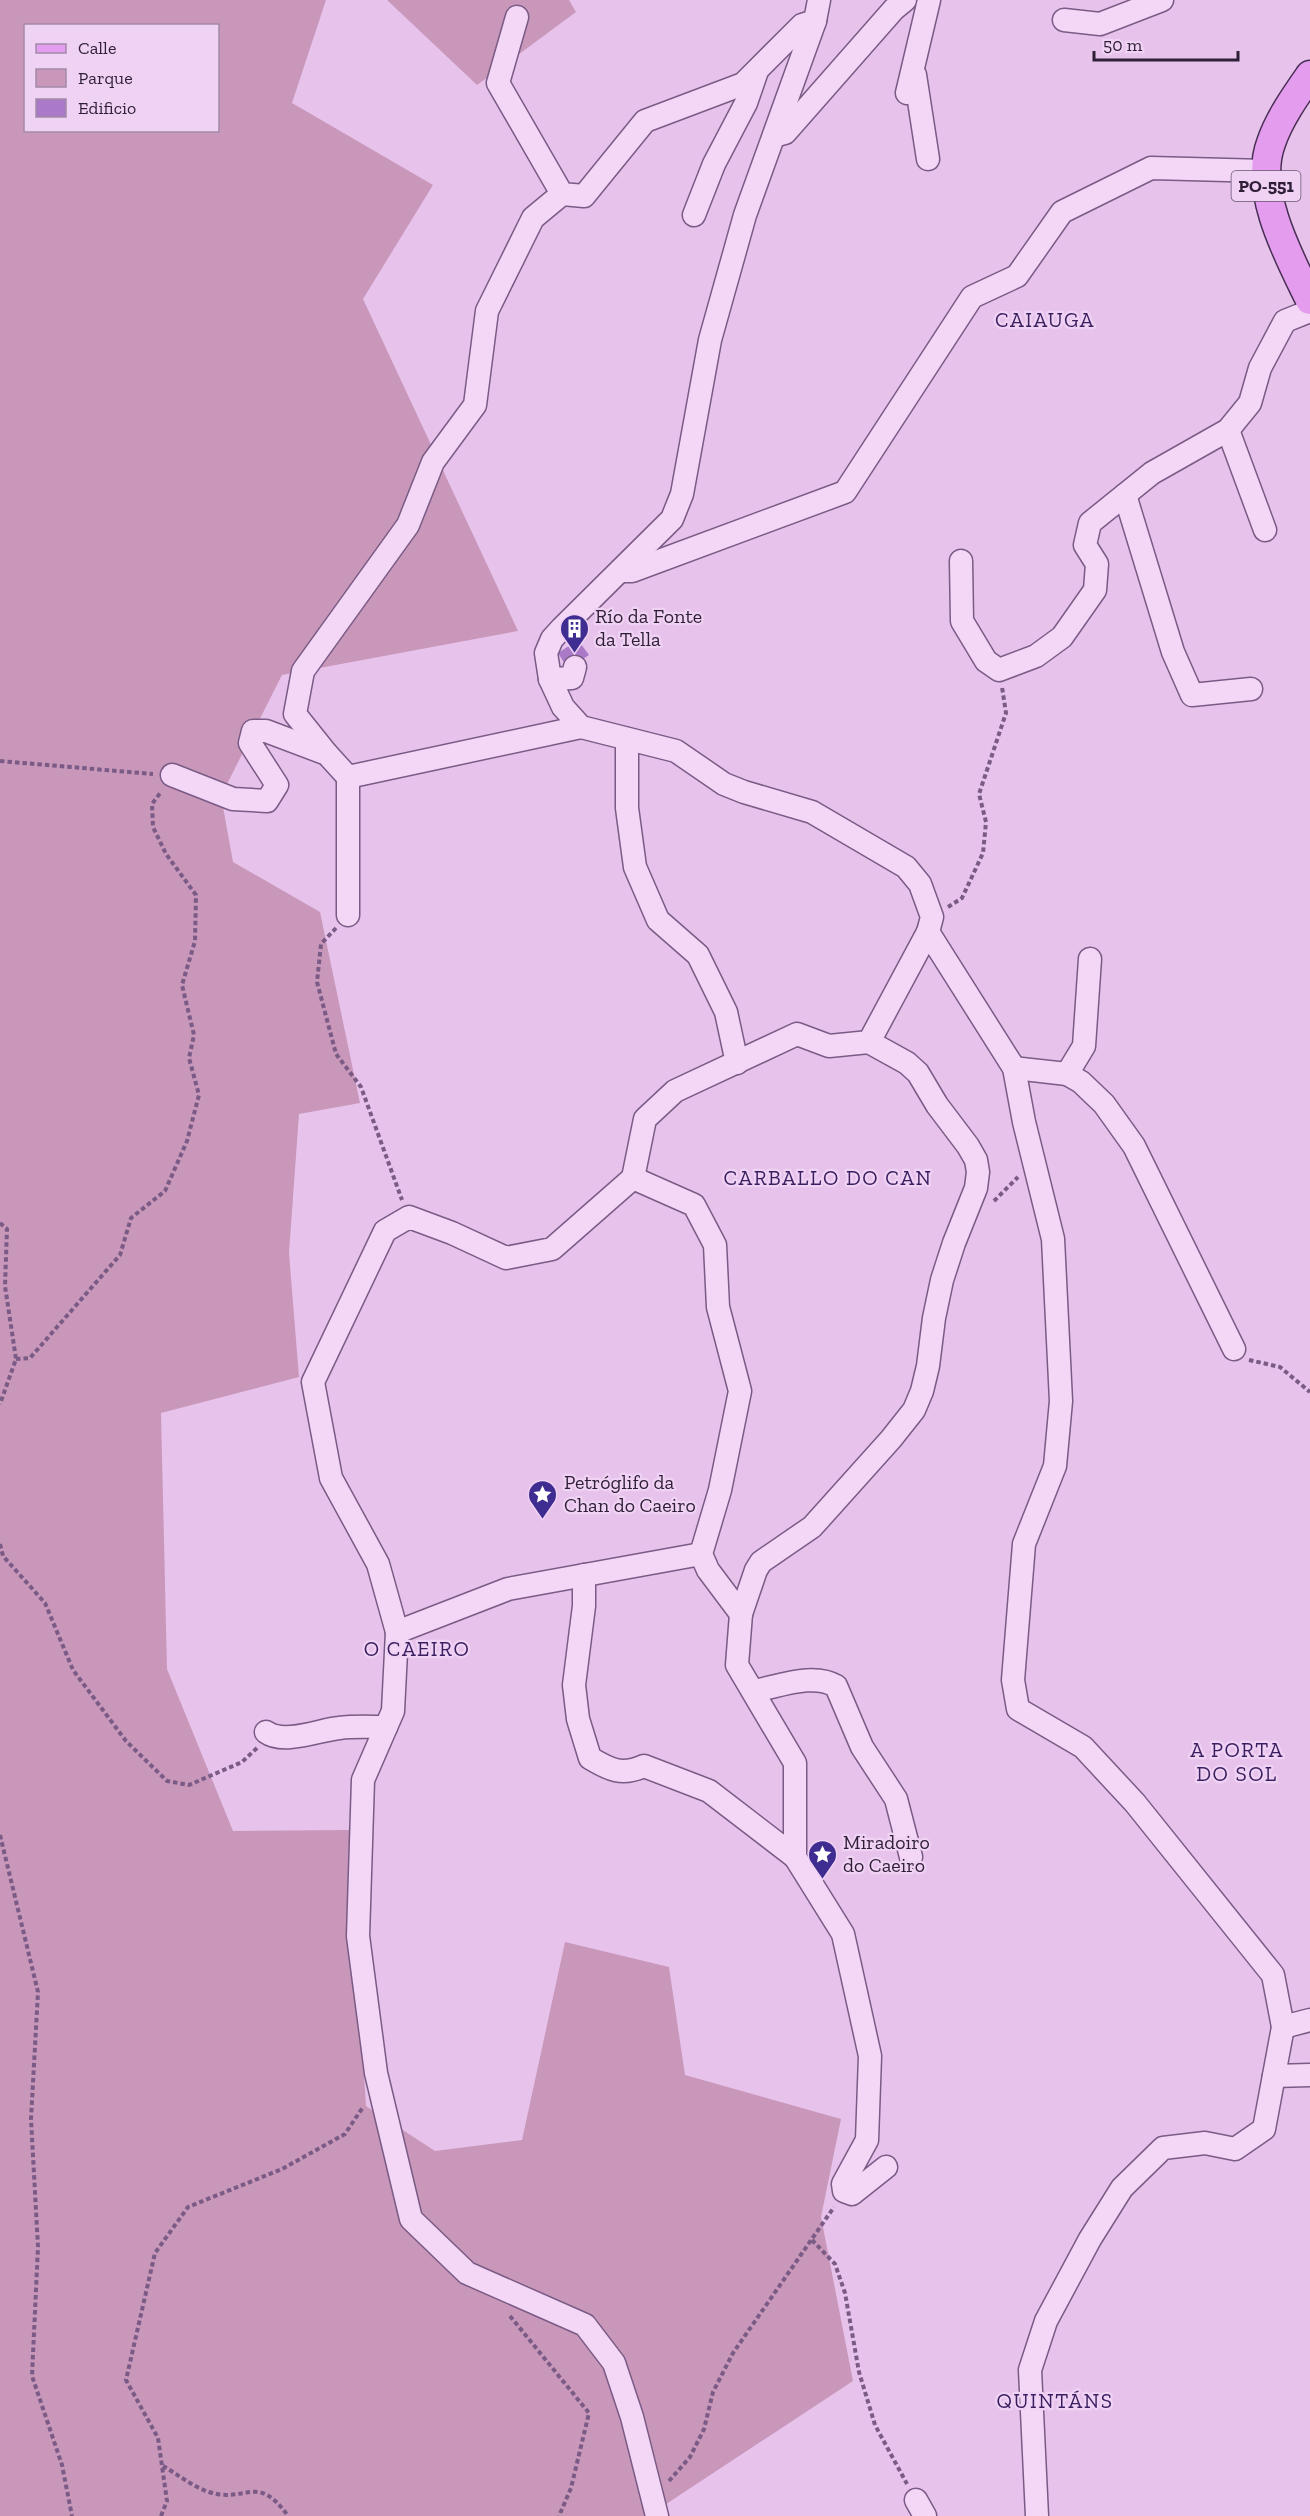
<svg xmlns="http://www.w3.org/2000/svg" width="1310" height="2516" viewBox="0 0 1310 2516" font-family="'Zilla Slab',serif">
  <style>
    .green { fill: #c997ba; fill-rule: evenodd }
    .building { fill: #aa7ac8 }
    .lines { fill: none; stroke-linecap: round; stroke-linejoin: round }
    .minor-casing { stroke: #795b85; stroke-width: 25 }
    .major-casing { stroke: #472f53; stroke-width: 31 }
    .path { stroke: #795b85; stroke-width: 4; stroke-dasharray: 4.5 3; stroke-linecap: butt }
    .minor { stroke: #f4d6f7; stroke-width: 22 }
    .major { stroke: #e49cee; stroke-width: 28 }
    .labels { text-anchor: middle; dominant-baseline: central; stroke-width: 4.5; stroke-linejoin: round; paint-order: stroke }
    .shield { fill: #f0d2f4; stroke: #68546f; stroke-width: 1.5 }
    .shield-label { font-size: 18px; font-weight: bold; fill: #2e1e36 }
    .poi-label { font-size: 20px; fill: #2e1e36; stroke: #f0d2f4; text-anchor: start }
    .neighbourhood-label { font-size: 21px; letter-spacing: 1.5px; fill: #3a1f60; stroke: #f0d2f4 }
  </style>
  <rect width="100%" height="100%" fill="#e7c3ec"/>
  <g class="green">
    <path d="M0 0H326L292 103 433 185 363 299 518 631 282 675 221 796 233 862 320 912 360 1103 299 1114 289 1253 299 1377 161 1413 167 1669 233 1831 349 1830 366 2106 435 2151 522 2140 565 1942 669 1967 685 2075 841 2119 821 2217 853 2381 648 2516H0ZM26 26H218V130H26Z"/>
    <polygon points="387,0 569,0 576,12 477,85"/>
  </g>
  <polygon class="building" points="578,640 589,655 568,669 558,653"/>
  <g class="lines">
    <defs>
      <g id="minor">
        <polyline points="819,0 815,21 745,215 710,340 682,494 672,519 562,628 552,639 546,653 550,679 563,707 581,727 676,751 724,784 744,792 812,812 906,867 920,884 932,917 928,932 1014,1068 1024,1122 1053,1239 1061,1401 1055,1466 1024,1544 1013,1680 1018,1709 1083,1747 1135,1803 1273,1975 1283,2027 1264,2129 1235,2149 1205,2143 1163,2148 1122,2188 1090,2239 1046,2321 1030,2370 1037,2516"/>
        <polyline points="517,17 498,83 562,194 584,196 645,121 743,84 802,25 815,21"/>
        <polyline points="1064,20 1100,24 1162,0"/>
        <polyline points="915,75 928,159"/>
        <polyline points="907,93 929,0"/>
        <polyline points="774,136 785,133 894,9 905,0"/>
        <polyline points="694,215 714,164 746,103 757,71"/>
        <polyline points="1228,430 1265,530"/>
        <polyline points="1125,495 1173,652 1192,695 1251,689"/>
        <polyline points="961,561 962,621 986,661 999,670 1036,656 1062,637 1095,590 1097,564 1085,545 1090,523 1152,473 1228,430 1250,403 1260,368 1285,321 1310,311"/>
        <polyline points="620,571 632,571 845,492 972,297 1017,276 1062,212 1151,168 1265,171"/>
        <polyline points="550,679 572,678 575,667"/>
        <polyline points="627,739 627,808 635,867 658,920 698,955 726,1012 737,1063"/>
        <polyline points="327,754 295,714 303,671 408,525 433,462 475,405 487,311 533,218 562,194"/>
        <polyline points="172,775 233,799 267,801 277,785 250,743 253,731 266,731 327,754 348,777 581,727"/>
        <polyline points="348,777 348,915"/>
        <polyline points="1014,1068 1067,1074 1081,1082 1104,1104 1134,1146 1234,1349"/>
        <polyline points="1067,1074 1084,1046 1090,959"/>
        <polyline points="633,1178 645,1119 675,1091 797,1034 829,1046 869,1042 928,932"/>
        <path d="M584 1575V1606L574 1685 578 1719 590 1758C610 1770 622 1776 644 1766L709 1791 795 1857"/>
        <polyline points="741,1614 756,1570 761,1562 812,1527 891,1439 914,1410 922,1391 928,1366 934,1318 942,1280 954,1243 976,1188 978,1172 976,1160 968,1146 937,1105 918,1073 907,1063 869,1042"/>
        <polyline points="397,1632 508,1589 701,1554"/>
        <path d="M753 1691C778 1687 813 1672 836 1686L862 1747 896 1799 911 1857"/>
        <path d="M266 1732C284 1745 319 1730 339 1728 354 1726 370 1727 386 1727"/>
        <polyline points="1283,2027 1310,2020"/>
        <polyline points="1274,2076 1310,2075"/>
        <polyline points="916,2500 925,2516"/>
        <polyline points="657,2516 632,2417 614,2363 585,2325 467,2273 411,2219 376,2073 358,1936 363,1780 393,1711 397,1632 378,1564 331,1478 313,1382 385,1231 409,1217 452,1233 506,1258 552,1249 633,1178 694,1205 715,1245 718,1307 740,1391 720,1490 701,1554 708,1570 741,1614 737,1665 795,1763 795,1857 843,1934 870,2056 867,2140 843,2184 844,2191 852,2194 886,2167"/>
      </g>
      <path id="major" d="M1310 75C1296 95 1279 119 1271 143 1253 191 1289 257 1310 300"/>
    </defs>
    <use href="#minor" class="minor-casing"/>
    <use href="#major" class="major-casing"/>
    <g class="path">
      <polyline points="0,761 153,774"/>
      <polyline points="948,907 962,898 983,853 986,822 979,794 1006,713 1002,687"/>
      <polyline points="336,928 321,944 317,982 336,1054 361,1087 402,1200"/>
      <polyline points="994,1201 1018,1177"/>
      <polyline points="0,1223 7,1229 5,1286 16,1359 0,1404"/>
      <polyline points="16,1359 30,1358 120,1255 131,1218 165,1191 187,1141 199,1095 189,1058 194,1035 182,985 195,941 196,895 166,854 153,827 152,804 161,792"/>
      <polyline points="1249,1360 1280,1367 1310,1392"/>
      <polyline points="0,1544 3,1556 45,1603 73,1670 126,1741 167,1781 189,1785 242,1762 257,1748"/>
      <polyline points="0,1835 38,1992 31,2119 38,2247 32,2376 62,2465 72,2516"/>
      <polyline points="812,2240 835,2264 845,2293 859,2372 875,2425 907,2484"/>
      <polyline points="510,2316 589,2413 571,2488 559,2516"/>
      <path d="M163 2466C177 2474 193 2487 209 2492 246 2504 257 2472 288 2516"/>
      <polyline points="669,2481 690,2457 704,2429 713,2392 733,2353 834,2207"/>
      <polyline points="161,2516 167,2501 158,2438 126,2380 155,2253 188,2207 282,2169 345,2134 363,2107"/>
    </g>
    <use href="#minor" class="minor"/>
    <use href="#major" class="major"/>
  </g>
  <defs>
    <symbol id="building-pin" viewBox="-11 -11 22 30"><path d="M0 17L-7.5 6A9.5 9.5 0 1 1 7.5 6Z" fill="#402d91" stroke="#f0d2f4"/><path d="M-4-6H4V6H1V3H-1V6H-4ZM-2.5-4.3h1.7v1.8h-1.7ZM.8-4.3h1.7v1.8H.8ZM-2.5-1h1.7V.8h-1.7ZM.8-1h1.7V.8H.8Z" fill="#fff"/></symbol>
    <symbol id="sight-pin" viewBox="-11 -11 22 30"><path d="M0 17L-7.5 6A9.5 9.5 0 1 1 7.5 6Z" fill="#402d91" stroke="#f0d2f4"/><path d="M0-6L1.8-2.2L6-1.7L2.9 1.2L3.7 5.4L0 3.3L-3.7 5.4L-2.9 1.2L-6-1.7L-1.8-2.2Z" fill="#fff"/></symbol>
  </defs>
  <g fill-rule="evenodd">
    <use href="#building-pin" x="558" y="612" width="33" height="45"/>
    <use href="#sight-pin" x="526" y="1478" width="33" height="45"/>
    <use href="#sight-pin" x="806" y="1838" width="33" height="45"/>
  </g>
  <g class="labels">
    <rect class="shield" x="1231.5" y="171" width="69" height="30" rx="4.5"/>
    <g class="shield-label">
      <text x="1266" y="186">PO-551</text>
    </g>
    <g class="poi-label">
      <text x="595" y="616">Río da Fonte<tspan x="595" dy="23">da Tella</tspan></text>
      <text x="564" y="1482">Petróglifo da<tspan x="564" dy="23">Chan do Caeiro</tspan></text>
      <text x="843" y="1842">Miradoiro<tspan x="843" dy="23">do Caeiro</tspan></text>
    </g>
    <g class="neighbourhood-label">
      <text x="1045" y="319">CAIAUGA</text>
      <text x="828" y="1177">CARBALLO DO CAN</text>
      <text x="417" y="1648">O CAEIRO</text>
      <text x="1237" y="1749">A PORTA<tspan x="1237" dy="24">DO SOL</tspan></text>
      <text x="1055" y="2400">QUINTÁNS</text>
    </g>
  </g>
  <rect x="24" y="24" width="195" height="108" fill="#f0d2f4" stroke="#a28aa8" stroke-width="1.5"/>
  <rect x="36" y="44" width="30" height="9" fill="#e49cee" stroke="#a28aa8" stroke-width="1.5"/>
  <text x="78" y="54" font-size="18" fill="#2e1e36">Calle</text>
  <rect x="36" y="69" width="30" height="18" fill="#c997ba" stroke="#a28aa8" stroke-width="1.5"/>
  <text x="78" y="84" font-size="18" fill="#2e1e36">Parque</text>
  <rect x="36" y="99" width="30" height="18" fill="#aa7ac8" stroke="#a28aa8" stroke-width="1.5"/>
  <text x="78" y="114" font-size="18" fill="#2e1e36">Edificio</text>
  <path d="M1094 51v9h144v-9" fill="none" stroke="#2e1e36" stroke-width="3"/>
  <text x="1103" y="51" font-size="18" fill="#2e1e36" stroke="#f0d2f4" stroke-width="4.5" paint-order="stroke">50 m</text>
</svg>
